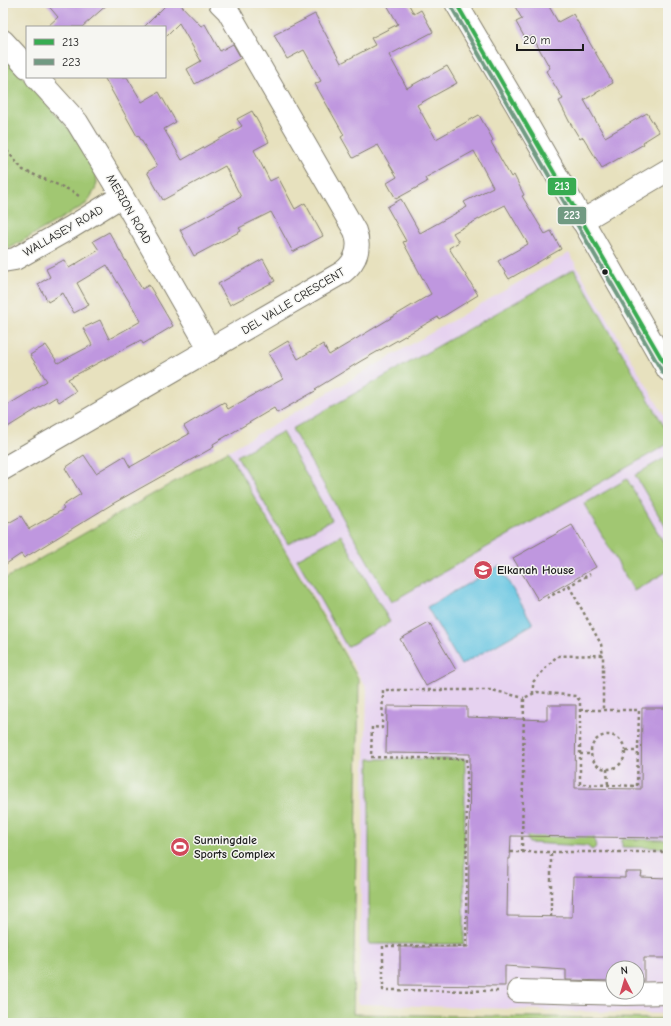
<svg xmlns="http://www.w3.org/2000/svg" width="671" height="1026" viewBox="0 0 671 1026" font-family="'Comic Neue',sans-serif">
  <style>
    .built { fill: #e6d2f0; fill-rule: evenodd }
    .green { fill: #a1c772; stroke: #5e7247 }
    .water { fill: #63c4e1; stroke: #40707e }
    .building { fill: #bf97df }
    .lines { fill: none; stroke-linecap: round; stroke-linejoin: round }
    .minor-casing { stroke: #827e6d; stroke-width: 24 }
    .path { stroke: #827e6d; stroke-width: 2.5; stroke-dasharray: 3 3; stroke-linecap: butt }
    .minor { stroke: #fff; stroke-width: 22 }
    .bus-1-casing { stroke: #f6f6f2; stroke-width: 7 }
    .bus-2-casing { stroke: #f6f6f2; stroke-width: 7 }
    .bus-1 { stroke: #37ac51; stroke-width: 4 }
    .bus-2 { stroke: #719a82; stroke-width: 4 }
    .bus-dot { fill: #1c1c1c; stroke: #f6f6f2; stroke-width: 1.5 }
    .labels { text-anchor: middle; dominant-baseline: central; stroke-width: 3; stroke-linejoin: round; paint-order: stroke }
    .street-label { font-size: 12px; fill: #1c1c1c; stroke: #f6f6f2 }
    .poi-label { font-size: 12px; font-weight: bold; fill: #1c1c1c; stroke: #f6f6f2; text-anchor: start }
    .line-badge { stroke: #f6f6f2; stroke-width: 1.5 }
    .badge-label { font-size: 11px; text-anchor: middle; font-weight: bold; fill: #fff }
  </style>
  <rect width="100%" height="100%" fill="#f6f6f2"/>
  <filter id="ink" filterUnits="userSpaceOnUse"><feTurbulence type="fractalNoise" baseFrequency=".025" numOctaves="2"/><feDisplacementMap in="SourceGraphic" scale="8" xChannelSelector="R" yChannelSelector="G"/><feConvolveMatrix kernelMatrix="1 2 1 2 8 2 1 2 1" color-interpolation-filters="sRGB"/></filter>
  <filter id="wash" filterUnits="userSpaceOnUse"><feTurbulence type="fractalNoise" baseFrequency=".012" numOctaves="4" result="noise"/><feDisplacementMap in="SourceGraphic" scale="16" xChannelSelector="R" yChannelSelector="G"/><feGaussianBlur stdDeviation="0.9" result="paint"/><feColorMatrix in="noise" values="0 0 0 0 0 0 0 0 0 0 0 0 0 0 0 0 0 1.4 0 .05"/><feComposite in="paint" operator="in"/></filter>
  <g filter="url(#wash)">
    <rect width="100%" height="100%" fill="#e7e1be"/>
    <path class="built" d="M569 253 668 422V1014L358 1004 367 689 228 451ZM613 968H637V992H613Z"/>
    <g class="green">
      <polygon points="3,55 76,137 96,174 97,182 95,190 86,204 3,252"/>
      <polygon points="574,269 668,433 668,444 391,602 292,429"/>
      <polygon points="282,432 332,520 288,544 237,456"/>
      <polygon points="228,451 359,680 353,1014 668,1019 668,1023 3,1023 3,580"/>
      <polygon points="668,456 668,531 635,475"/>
      <polygon points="627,479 668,550 668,571 634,591 584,504"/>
      <polygon points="341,535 390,622 347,647 297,559"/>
      <polygon points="369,759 465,759 464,944 369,944"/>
      <polygon points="526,783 594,837 596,847 592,850 587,846 529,843 527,838"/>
      <polygon points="622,839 668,840 668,848 622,847"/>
    </g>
    <polygon class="water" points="499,566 533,624 461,665 427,607"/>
    <g id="blocks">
      <g class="building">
        <polygon points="46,3 109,3 82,27 47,27 58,17"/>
        <polygon points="168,3 179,3 201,26 205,24 220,51 233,44 241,58 195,84 187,69 201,61 179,23 165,37 165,27 144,27"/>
        <polygon points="386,3 408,3 414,14 421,10 433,32 389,55 407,88 447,66 457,83 417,105 436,139 479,115 493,140 491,142 511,177 514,175 524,195 522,196 545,234 551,231 561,249 509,279 498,261 528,244 505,205 453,233 459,242 449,248 478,295 439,319 438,317 361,361 315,389 317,390 277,413 274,408 213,444 214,447 114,503 24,558 21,554 3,566 3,526 21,516 29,529 64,509 62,506 81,494 65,468 84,455 96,473 124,456 130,467 189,434 184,426 224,402 228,409 283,379 268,353 288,341 298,359 323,344 329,355 431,294 403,242 406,241 387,207 401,199 420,233 467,207 464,202 493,187 474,151 425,178 427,182 396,199 387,183 397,177 378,145 353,158 341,137 344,135 315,84 321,81 304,50 287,59 274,35 315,14 341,63 375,45 371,38 398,24"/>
        <polygon points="513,3 547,3 558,22 573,14 613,83 584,100 605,137 647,113 659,132 643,142 644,144 602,168 583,137 580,139 569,121 559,101 563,99 546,71 550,68 532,36 526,40 516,22 522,19"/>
        <polygon points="104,77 127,77 142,102 159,92 176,122 164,129 182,160 242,126 237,119 252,111 269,142 254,150 270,181 278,177 295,209 305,203 323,236 293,252 271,212 239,228 241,231 194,256 180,230 241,197 225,166 163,200 147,172 157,166 138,135 137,136"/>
        <polygon points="109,232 142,289 149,285 173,326 143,344 141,340 68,379 76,391 59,402 56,397 3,430 3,408 47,381 30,355 46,345 58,363 92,345 83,328 100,320 109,339 141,321 107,265 77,283 89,305 74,313 63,293 48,302 38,284 50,277 46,269 64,260 69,268 99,250 93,241"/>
        <polygon points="263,259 275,281 230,305 218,284"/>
        <polygon points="572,525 596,567 538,600 513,558"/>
        <polygon points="429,623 456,670 426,686 400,639"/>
        <polygon points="547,705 576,705 575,788 641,789 642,708 668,708 668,838 511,836 510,859 508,859 507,916 572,917 573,877 625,878 625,872 642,872 641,877 668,878 668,958 644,958 644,981 637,981 637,968 613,968 613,981 566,980 566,970 505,966 505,986 400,985 400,947 468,947 470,754 386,753 387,706 467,707 467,717 547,720"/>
      </g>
    </g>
  </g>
  <g filter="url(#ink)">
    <use href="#blocks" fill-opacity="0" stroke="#827e6d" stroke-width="1"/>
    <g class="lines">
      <defs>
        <g id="minor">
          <polyline points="456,3 517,106 668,370"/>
          <polyline points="3,41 27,67"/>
          <polyline points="36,77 77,122 122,196 210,350"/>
          <polyline points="582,221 668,170"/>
          <polyline points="3,261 15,259 70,228 122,196"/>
          <path d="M3 469 343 272C357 261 361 247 355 231L228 11 220 3"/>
          <polyline points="518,991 625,994 668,993"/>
        </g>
      </defs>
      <use href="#minor" class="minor-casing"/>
      <g class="path">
        <polyline points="3,146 23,170 72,191 79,196"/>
        <polyline points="569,586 601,644 603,655"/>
        <polyline points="547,598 590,574"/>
        <polyline points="533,694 533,682 557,656 603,655 603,710"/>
        <circle cx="608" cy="752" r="17"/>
        <polyline points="626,751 638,751"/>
        <polyline points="580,754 591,754"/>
        <polyline points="607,769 608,785"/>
        <polyline points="510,852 551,852"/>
        <polyline points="522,852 524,698 537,692 576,696 580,701 580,784 637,786 639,710 580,710"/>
        <polyline points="551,917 551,852 668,852"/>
        <polyline points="498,991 383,990 383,946 466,946 467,759 371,757 372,727 382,728 383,690 492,690 524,698"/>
      </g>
      <use href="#minor" class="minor"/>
      <defs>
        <polyline id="bus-1" points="456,3 668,370"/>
        <polyline id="bus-2" points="451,6 663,373"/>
      </defs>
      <use href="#bus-1" class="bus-1-casing"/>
      <use href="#bus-2" class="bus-2-casing"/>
      <use href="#bus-1" class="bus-1"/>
      <use href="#bus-2" class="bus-2"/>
    </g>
  </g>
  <defs>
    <symbol id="school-disc" viewBox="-11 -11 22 22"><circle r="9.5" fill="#d1495b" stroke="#f6f6f2"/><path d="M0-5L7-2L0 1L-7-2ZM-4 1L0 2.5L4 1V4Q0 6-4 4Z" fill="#fff"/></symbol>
    <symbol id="stadium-disc" viewBox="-11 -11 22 22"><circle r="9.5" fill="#d1495b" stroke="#f6f6f2"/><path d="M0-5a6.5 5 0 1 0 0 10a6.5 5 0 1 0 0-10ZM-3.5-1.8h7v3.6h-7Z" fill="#fff"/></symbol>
  </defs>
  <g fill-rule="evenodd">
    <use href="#school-disc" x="472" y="559" width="22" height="22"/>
    <use href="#stadium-disc" x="169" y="836" width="22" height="22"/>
  </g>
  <circle class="bus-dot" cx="605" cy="272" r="3.5"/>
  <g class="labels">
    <g class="street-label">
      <text transform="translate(129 209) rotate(60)">MERION ROAD</text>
      <text transform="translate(63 231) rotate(-30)">WALLASEY ROAD</text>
      <text transform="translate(293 301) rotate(-31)">DEL VALLE CRESCENT</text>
    </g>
    <g class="poi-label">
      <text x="497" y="570">Elkanah House</text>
      <text x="194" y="840">Sunningdale<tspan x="194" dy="14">Sports Complex</tspan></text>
    </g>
  </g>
  <g class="line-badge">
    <rect x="547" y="177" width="30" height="19" rx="4" fill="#37ac51"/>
    <rect x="557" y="206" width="30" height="19" rx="4" fill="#719a82"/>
  </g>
  <g class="badge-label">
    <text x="562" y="190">213</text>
    <text x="572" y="219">223</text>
  </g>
  <rect width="671" height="1026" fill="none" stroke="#f6f6f2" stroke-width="16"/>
  <rect x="26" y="26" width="140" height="52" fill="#f6f6f2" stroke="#9f9f9c"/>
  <rect x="34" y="39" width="20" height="6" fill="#37ac51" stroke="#9f9f9c"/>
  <text x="62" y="46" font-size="12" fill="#1c1c1c">213</text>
  <rect x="34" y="59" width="20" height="6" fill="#719a82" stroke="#9f9f9c"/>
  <text x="62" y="66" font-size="12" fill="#1c1c1c">223</text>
  <g transform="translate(625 980) rotate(355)"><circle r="19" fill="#f6f6f2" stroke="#9f9f9c"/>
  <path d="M0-3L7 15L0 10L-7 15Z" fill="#d1495b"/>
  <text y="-6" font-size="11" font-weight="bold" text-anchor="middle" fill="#1c1c1c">N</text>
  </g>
  <path d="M517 44v6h66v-6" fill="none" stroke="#1c1c1c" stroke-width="2"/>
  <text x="523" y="44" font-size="12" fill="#1c1c1c" stroke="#f6f6f2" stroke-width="3" paint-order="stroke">20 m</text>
</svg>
